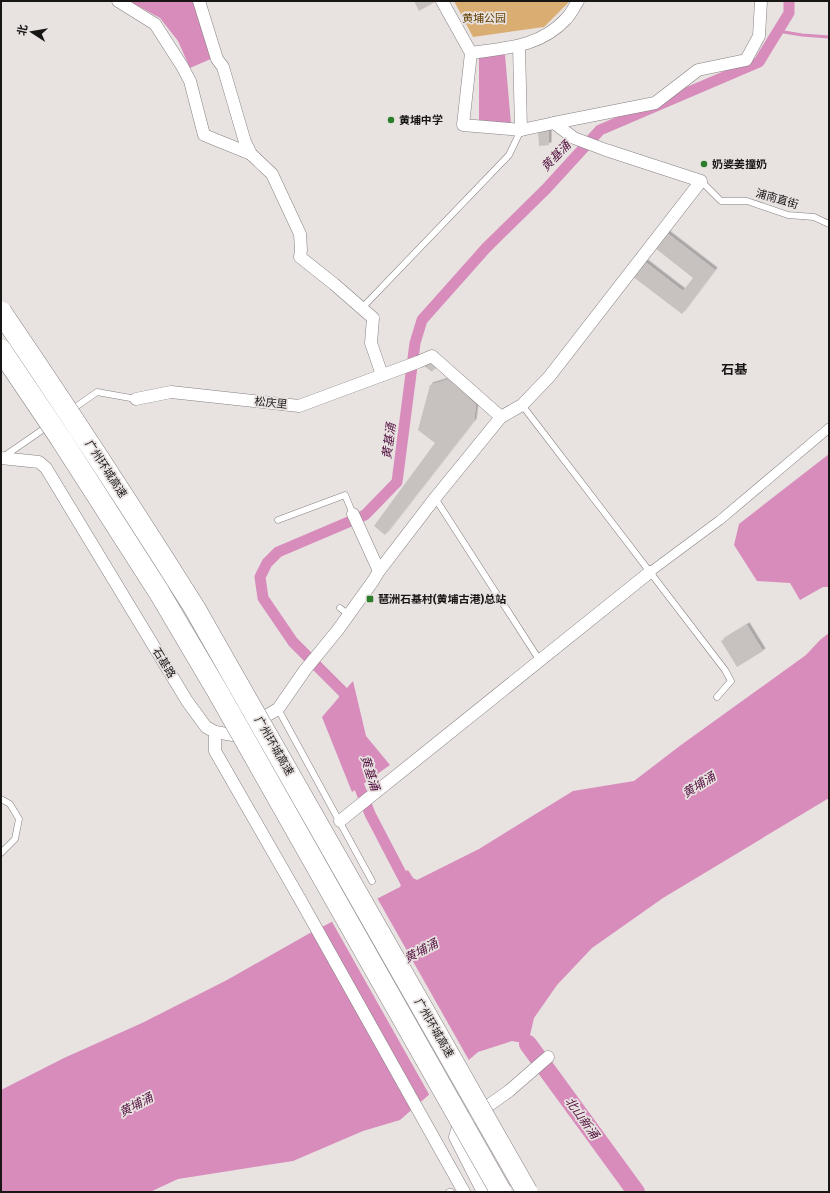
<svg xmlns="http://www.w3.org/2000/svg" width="830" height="1193" viewBox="0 0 830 1193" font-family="'Fira Sans','Noto Sans SC',sans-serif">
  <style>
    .green { fill: #daad72 }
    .water { fill: #d88cbc }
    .pier { fill: #e8e2e1 }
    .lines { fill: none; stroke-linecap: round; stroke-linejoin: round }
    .stream { stroke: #d88cbc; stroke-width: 3 }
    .canal { stroke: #d88cbc; stroke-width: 11 }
    .river { stroke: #d88cbc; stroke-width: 18 }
    .building { fill: #c7c2c0; filter: url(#shadow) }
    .service-casing { stroke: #868180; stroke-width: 7 }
    .pedestrian-casing { stroke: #868180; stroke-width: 10 }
    .minor-casing { stroke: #868180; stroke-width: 13 }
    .service { stroke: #fff; stroke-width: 6 }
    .pedestrian { stroke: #fff; stroke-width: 9 }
    .minor { stroke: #fff; stroke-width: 12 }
    .motorway-bridge-casing { stroke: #868180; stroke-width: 22; stroke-linecap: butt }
    .motorway-bridge { stroke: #fff; stroke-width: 21 }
    .poi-dot { fill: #2a7e2a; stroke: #e8e2e1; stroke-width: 1.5 }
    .labels { text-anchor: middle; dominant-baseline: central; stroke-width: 3.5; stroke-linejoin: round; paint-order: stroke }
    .park-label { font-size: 11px; fill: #644103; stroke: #e8e2e1 }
    .poi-label { font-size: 11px; font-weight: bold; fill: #181615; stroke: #e8e2e1; text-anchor: start }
    .street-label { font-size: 11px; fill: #181615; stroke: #e8e2e1 }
    .water-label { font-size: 12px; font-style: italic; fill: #541241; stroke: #e8e2e1 }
    .quarter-label { font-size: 13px; font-weight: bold; fill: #181615; stroke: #e8e2e1 }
  </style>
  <defs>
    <filter id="shadow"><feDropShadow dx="2.5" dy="-2.5" stdDeviation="0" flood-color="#0004"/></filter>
  </defs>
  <rect width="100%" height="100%" fill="#e8e2e1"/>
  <polygon class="green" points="454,1 569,1 568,3 544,27 473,37"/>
  <g class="water">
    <polygon points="129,1 197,1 213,58 190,68 178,41 160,18"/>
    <polygon points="501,53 505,55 511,124 479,122 479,57"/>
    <polygon points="829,454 829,587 823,587 800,600 790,583 757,581 734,545 739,524"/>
    <polygon points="829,633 829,798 663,898 592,948 557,985 534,1018 528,1044 512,1041 478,1052 400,1120 363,1131 293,1161 178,1179 150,1192 1,1192 1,1090 64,1058 142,1023 227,980 310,933 400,887 402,883 400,875 408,870 413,878 417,880 479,849 573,791 634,781 681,745 806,655 820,640"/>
    <polygon points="353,681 366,736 390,765 352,792 322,717"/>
  </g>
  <polygon class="pier" points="376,896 470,1062 430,1096 331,920"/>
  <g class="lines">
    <polyline class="stream" points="778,31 802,35 829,37"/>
    <g class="canal">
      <polyline points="346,706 344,693 293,642 263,598 260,577 267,563 278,552 365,515 397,482 415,343 422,320 486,248 546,189 600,130 759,62 789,13 789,1"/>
      <polyline points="354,773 370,814 408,887"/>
    </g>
    <polyline class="river" points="528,1044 636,1192"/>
  </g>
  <g class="building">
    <polygon points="414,1 434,1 435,2 419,11"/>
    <polygon points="549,130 549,145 539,146 538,131"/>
    <polygon points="667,233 715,270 682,314 632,276 644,261 683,291 693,278 655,248"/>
    <polygon points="428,361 435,367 432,372 424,366"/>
    <polygon points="450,379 476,405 474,421 385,535 374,526 435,443 418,430 430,385"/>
    <polygon points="747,625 763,651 737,667 721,641"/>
  </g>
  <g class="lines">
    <defs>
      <g id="service">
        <polyline points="701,181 721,201 747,201 788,215 814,217 829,224"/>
        <polyline points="362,308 509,155 521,130"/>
        <polyline points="522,405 725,670 731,681 717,697"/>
        <polyline points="70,411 97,392 136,399"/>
        <polyline points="3,457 48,426"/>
        <polyline points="435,498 540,661"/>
        <polyline points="278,520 345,495 353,514"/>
        <polyline points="340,608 349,615"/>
        <polyline points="278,709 372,881"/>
        <polyline points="1,799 10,804 19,819 15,839 1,853"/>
        <polyline points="449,1192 451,1192"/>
      </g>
      <polyline id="pedestrian" points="650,572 720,520 829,428"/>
      <g id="minor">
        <polyline points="118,1 155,24 182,66 190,81 204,135 251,154"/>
        <polyline points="199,1 217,59 223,67 245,142 251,154 272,174 300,234 301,250 300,257 334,284 373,318 371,343 382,375"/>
        <path d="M442 1 471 53C506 48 540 47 566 19 571 14 574 7 578 1"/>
        <polyline points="519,46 521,130"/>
        <polyline points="554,123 655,103 698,70 746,60 759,36 761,1"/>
        <polyline points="136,399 171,392 299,406 418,362 432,356 501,417"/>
        <polyline points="1,458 39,462 46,468 187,701 206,727 215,732 233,735 278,709 305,670 337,631 373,581 379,571 435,498 501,417 522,405 549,377 701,181 606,150 574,138 554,123 521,130 463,125 471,53"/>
        <polyline points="353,514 379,571"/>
        <polyline points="215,732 215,751 301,901 464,1192"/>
        <polyline points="340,821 650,572"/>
        <polyline points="483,1192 455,1137 458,1127 509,1091 548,1057"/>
      </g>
    </defs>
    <use href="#service" class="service-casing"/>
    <use href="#pedestrian" class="pedestrian-casing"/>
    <use href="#minor" class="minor-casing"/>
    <use href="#service" class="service"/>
    <use href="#pedestrian" class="pedestrian"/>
    <use href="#minor" class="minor"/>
    <defs>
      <g id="motorway-bridge">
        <path d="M1 312C67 409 131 507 194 607L527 1192"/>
        <polyline points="1,350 61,439 159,592 218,692 501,1192"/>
      </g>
    </defs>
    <use href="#motorway-bridge" class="motorway-bridge-casing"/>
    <use href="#motorway-bridge" class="motorway-bridge"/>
  </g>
  <g class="poi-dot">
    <circle cx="391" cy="120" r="4"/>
    <circle cx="704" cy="164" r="4"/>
    <rect x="366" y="595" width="8" height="8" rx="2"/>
  </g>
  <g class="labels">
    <g class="park-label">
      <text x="484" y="18">黄埔公园</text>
    </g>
    <g class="poi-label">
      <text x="399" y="120">黄埔中学</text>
      <text x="712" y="164">奶婆姜撞奶</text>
      <text x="378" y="599">琶洲石基村(黄埔古港)总站</text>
    </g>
    <g class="street-label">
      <text transform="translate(777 199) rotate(16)">浦南直街</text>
      <text transform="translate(271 403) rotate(6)">松庆里</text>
      <text transform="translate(106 469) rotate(57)">广州环城高速</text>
      <text transform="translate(164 663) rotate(59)">石基路</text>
      <text transform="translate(274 746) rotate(60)">广州环城高速</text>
      <text transform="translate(434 1028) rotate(60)">广州环城高速</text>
    </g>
    <g class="water-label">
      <text transform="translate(556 156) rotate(-46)">黄基涌</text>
      <text transform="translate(389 441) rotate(-82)">黄基涌</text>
      <text transform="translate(370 773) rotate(72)">黄基涌</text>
      <text transform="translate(699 785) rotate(-32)">黄埔涌</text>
      <text transform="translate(421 951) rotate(-28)">黄埔涌</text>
      <text transform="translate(136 1105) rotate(-28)">黄埔涌</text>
      <text transform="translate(582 1118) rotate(54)">北山新涌</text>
    </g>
    <g class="quarter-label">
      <text x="734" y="369">石基</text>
    </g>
  </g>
  <rect width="830" height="1193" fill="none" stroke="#181615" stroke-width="4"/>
  <g transform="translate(32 32) rotate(282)" stroke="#e8e2e1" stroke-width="3" paint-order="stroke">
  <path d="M0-3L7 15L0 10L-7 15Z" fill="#181615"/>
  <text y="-6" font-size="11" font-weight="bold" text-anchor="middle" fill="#181615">北</text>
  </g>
</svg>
